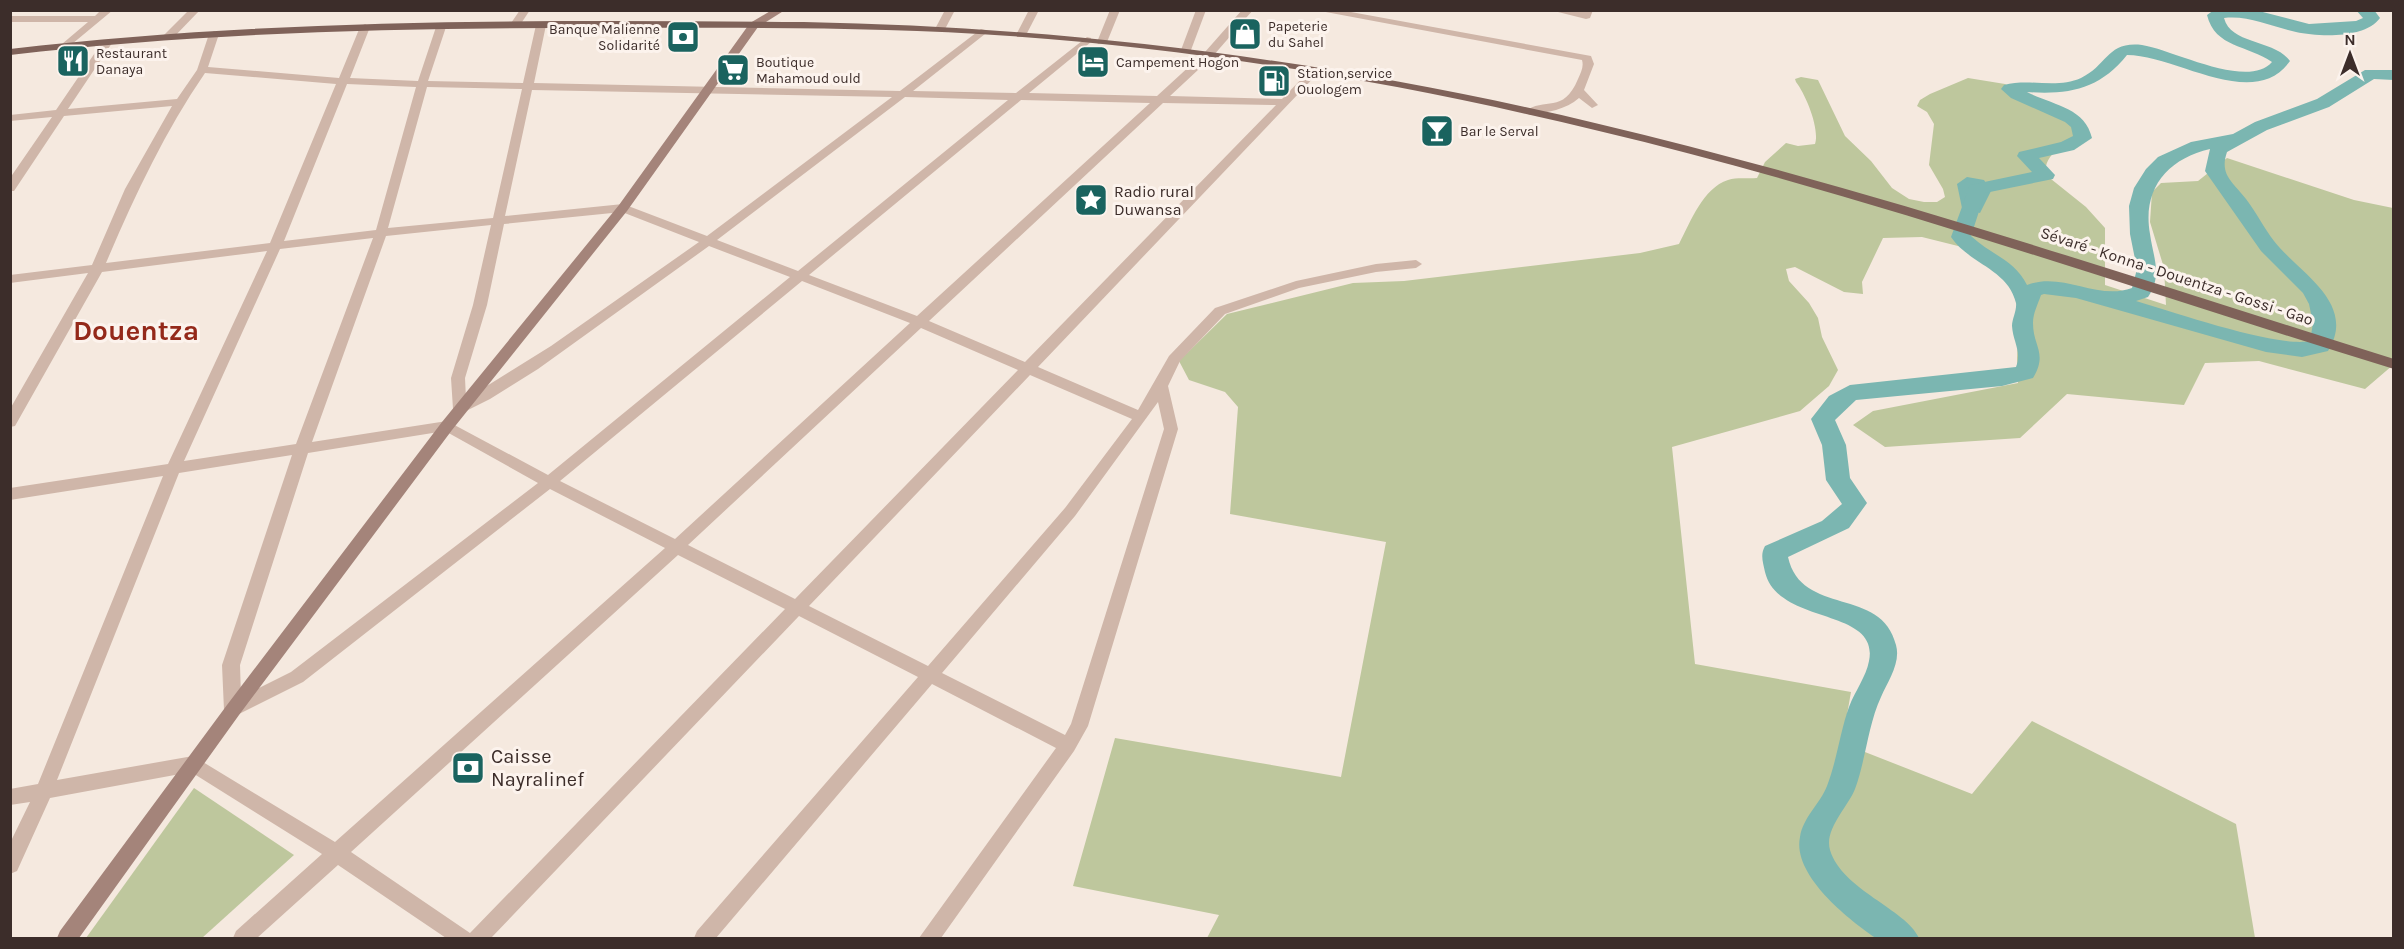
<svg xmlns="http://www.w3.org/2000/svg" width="2404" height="949" viewBox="0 0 2404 949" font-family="Karla,sans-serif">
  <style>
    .green { fill: #bec79d }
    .water { fill: #7bb6b1 }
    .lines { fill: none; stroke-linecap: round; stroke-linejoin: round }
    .river { fill: #7bb6b1; fill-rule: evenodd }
    .street { fill: #cfb6a9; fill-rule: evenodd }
    .secondary { fill: #a4847a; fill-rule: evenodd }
    .primary { fill: #7f6259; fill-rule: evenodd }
    .labels { text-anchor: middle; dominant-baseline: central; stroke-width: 6; stroke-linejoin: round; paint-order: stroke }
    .far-poi-label { font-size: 14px; fill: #3c2d2a; stroke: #fcf3ed; text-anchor: start }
    .poi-label { font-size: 16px; fill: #3c2d2a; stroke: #fcf3ed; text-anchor: start }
    .street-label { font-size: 16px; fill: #3c2d2a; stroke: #fcf3ed }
    .near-poi-label { font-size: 20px; fill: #3c2d2a; stroke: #fcf3ed; text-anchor: start }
    .town-label { font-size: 28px; font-weight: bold; fill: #94291a; stroke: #fcf3ed }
  </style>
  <rect width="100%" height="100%" fill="#f5e9df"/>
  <g class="green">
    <path d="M1801 77 1818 80 1845 136 1871 161 1892 188 1909 199 1924 202H1937L1945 197 1943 189 1929 165 1934 124 1927 112 1917 106 1920 100 1930 94 1968 78 2005 84 2085 124C2072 143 2042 151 2046 175L2086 207 2105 228V285L2166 305 2164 268 2150 222 2152 192 2161 183 2198 181 2227 158 2354 200 2393 208V365L2365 389 2259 361 2205 363 2184 405 2067 394 2020 438 1885 447 1853 425 1873 411 2018 383 2017 358 2021 279 1970 249 1922 237 1883 238 1862 282 1863 294 1844 292 1795 267 1786 269 1789 281 1809 303 1818 318 1822 337 1838 370 1829 386 1800 411 1672 447 1695 664 1851 692 1842 743 1972 794 2032 721 2236 824 2255 938H1207L1219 915 1073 886 1115 738 1341 777 1386 542 1230 514 1238 407 1225 392 1189 380 1179 361 1227 314 1353 283 1404 281 1640 253 1679 244C1691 221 1703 188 1728 180 1737 177 1748 179 1757 178L1765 162 1786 143 1798 146 1815 144C1820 129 1806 95 1796 82L1795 79Z"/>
    <polygon points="194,788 294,855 202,938 86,938"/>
  </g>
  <polygon class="water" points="1967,177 1984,180 1991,191 1980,213 1962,208 1957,184"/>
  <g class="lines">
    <path class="river" d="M2214 10H2255L2309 24 2356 21 2363 18 2356 10H2374L2380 18C2365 39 2319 37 2296 32 2272 27 2249 15 2224 18 2231 45 2274 39 2290 61 2254 112 2176 55 2127 55 2100 89 2069 95 2027 92 2052 105 2085 107 2092 138L2074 150 2039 158 2055 175 2053 179 1985 193 1971 236C1991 255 2015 260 2027 285 2063 271 2097 301 2132 288L2137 269 2130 234 2129 206 2134 188 2146 169 2158 157 2191 142 2233 134 2255 122 2317 99 2365 70H2394V80L2374 79 2329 107 2267 130 2227 152C2219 175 2233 182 2246 199 2256 212 2264 228 2274 241 2298 272 2358 303 2328 351L2302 357 2266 352 2076 298 2044 294 2041 295C2038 304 2033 313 2033 323 2033 347 2048 353 2033 378L2002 386 1856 400 1835 420 1846 445 1850 478 1867 503 1849 528 1788 557C1801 617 1882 586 1896 645 1901 663 1888 681 1881 697 1868 725 1866 759 1855 789 1848 807 1824 829 1830 850 1842 890 1906 909 1919 938H1876C1849 920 1792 875 1800 837 1803 817 1820 804 1827 786 1837 760 1840 732 1849 707 1855 691 1866 677 1869 661 1880 607 1778 626 1765 572 1763 562 1760 555 1765 546L1822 521 1842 504 1826 480 1822 445 1811 419 1829 396 1850 385 2016 367C2022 351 2013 342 2012 326 2012 319 2017 310 2016 303 2008 269 1969 264 1951 237L1970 185 2032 172 2017 156 2019 152 2061 142 2073 136 2071 127 2065 122 2011 98 2001 89 2004 85C2029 78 2057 89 2081 78 2108 65 2107 41 2142 45 2174 50 2248 90 2272 62 2248 45 2215 48 2207 15ZM2210 149 2205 171 2261 251 2303 293 2309 304 2313 323 2310 341C2277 348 2174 312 2136 301L2148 297C2163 275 2153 257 2150 234 2142 189 2167 159 2210 149Z"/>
    <g class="street">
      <polygon points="101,10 113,10 66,49 62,48 62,44 88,22 10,22 10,16 95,16"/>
      <polygon points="189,10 200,10 172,39 164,39 164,35"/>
      <polygon points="520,10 530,10 518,28 510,28 509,26"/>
      <polygon points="945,10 955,10 944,31 936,31 935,29"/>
      <polygon points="1029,10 1039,10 1025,37 1017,37 1016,35"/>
      <polygon points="1110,10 1120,10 1107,42 1098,44 1097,42"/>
      <polygon points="1196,10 1206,10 1191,50 1182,52 1181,50"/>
      <path d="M1242 10H1253L1213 56 1170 96 1282 99 1311 69 1320 71 1038 367 1138 410 1169 356 1215 308 1296 281 1376 264 1416 260 1422 264 1416 268 1376 272 1299 288 1225 314 1180 361 1168 386 1178 429 1088 726 1074 751 941 938H919L1056 748 932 684 716 938H694L697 931 918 677 799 616 491 938H446L338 865 257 938H233L236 931 322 854 191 772 50 798 17 871 10 874V843L30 802 10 805V789L38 784 163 476 10 500V488L168 464 267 251 102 272 15 426 10 427V409L88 273 10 283V275L92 265 125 189 172 106 64 116 14 191H10V178L52 117 10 121V115L56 110 103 41 112 43 68 109 177 99 197 70 209 34 214 31 219 34 208 67 339 78 360 27 365 24 370 27 350 78 418 81 436 27 441 24 446 27 428 81 523 83 536 25 541 22 546 25 534 83 900 91 981 29 985 30V34L913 91 1016 93 1087 37 1091 38V42L1029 93 1157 96 1205 52ZM205 73 336 84 270 243 106 263C134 197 164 133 205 73ZM347 84 416 87 376 230 284 241ZM427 87 522 89 493 218 388 228ZM532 90 892 97 707 236 623 204 505 216ZM905 97 1008 100 798 271 717 240ZM1021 100 1150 103 917 316 809 275ZM1163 103 1276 105 1025 362 929 321ZM622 212 699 242 551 346 466 399 465 378 487 305 504 224ZM491 225 473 305 451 378 453 409 460 414 490 399 538 369 709 246 790 277 548 475 447 421 312 442 386 236ZM373 238 296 444 184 461 280 249ZM802 281 910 323 675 539 560 481ZM921 328 1018 370 795 599 688 545ZM1030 375 1132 419 1065 508 928 666 809 606ZM1158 402 1164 429 1071 724 1065 735 942 673 1075 516ZM445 431 538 483 291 672 241 697 240 665 308 453ZM292 455 222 665 224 710 227 715 233 717 303 682 550 489 665 548 335 842 193 756 57 780 179 473ZM678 555 785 609 470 933 351 852Z"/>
      <path d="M1315 10H1340L1591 56 1594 64 1584 90 1598 105 1592 108 1579 98C1566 110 1547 112 1530 115L1524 112C1545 96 1563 115 1578 79 1581 72 1584 67 1582 60Z"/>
      <polygon points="1550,10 1593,10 1590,18 1586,19"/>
    </g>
    <polygon class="secondary" points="772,10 785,10 758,27 627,211 452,430 239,715 79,938 57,938 60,931 227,705 442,422 619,205 750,23"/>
    <path class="primary" d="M804 22C1075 27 1335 61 1599 124 1868 188 2130 276 2394 359V369C2129 288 1868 195 1599 131 1406 84 1208 50 1010 36 872 26 733 28 595 28 399 28 205 32 10 55V49C274 18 539 20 804 22Z"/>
  </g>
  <defs>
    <symbol id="shop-square" viewBox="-11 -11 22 22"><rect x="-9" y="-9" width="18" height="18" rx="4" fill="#1a635f" stroke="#fcf3ed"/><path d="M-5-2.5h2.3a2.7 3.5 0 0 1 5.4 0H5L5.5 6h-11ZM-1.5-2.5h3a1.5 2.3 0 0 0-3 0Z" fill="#fff"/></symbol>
    <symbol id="bank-square" viewBox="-11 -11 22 22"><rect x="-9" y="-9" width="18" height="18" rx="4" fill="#1a635f" stroke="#fcf3ed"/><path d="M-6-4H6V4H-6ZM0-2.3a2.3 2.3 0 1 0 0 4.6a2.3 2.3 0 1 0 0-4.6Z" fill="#fff"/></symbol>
    <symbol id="restaurant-square" viewBox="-11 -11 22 22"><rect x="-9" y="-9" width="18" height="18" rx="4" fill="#1a635f" stroke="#fcf3ed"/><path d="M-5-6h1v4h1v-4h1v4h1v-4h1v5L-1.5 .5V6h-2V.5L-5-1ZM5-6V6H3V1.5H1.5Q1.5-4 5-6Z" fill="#fff"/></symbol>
    <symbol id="hotel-square" viewBox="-11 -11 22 22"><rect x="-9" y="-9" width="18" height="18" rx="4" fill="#1a635f" stroke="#fcf3ed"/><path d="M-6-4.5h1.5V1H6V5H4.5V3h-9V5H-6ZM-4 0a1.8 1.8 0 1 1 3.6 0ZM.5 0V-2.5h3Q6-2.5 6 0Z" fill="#fff"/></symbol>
    <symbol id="supermarket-square" viewBox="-11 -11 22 22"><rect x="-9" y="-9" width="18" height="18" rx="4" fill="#1a635f" stroke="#fcf3ed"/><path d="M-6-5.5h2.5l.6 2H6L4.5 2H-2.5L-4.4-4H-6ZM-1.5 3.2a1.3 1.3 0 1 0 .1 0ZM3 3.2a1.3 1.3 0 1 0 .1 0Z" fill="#fff"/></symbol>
    <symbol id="fuel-square" viewBox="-11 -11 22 22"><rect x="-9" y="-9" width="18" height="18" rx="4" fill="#1a635f" stroke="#fcf3ed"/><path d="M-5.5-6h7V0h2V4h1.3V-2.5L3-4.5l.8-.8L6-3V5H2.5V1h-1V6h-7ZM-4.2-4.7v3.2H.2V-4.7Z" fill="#fff"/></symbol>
    <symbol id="bar-square" viewBox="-11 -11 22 22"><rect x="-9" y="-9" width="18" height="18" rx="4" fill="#1a635f" stroke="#fcf3ed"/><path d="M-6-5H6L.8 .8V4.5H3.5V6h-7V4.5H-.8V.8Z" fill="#fff"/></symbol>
    <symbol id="sight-square" viewBox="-11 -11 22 22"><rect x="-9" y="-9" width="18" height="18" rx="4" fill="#1a635f" stroke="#fcf3ed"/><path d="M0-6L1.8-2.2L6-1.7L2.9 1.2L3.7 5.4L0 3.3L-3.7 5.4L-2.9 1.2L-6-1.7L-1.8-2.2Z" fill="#fff"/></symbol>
  </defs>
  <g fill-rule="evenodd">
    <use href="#shop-square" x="1226" y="15" width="38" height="38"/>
    <use href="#bank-square" x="664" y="18" width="38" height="38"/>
    <use href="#restaurant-square" x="54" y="42" width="38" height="38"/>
    <use href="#hotel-square" x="1074" y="43" width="38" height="38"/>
    <use href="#supermarket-square" x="714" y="51" width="38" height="38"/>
    <use href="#fuel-square" x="1255" y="62" width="38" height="38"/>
    <use href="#bar-square" x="1418" y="112" width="38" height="38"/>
    <use href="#sight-square" x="1072" y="181" width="38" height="38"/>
    <use href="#bank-square" x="449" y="749" width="38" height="38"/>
  </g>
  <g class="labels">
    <g class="far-poi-label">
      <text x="1268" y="26">Papeterie<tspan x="1268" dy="16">du Sahel</tspan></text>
      <text x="660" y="29" text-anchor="end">Banque Malienne<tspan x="660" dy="16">Solidarité</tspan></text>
      <text x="96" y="53">Restaurant<tspan x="96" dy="16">Danaya</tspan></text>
      <text x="756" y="62">Boutique<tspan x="756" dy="16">Mahamoud ould</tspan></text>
      <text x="1116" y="62">Campement Hogon</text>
      <text x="1297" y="73">Station,service<tspan x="1297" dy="16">Ouologem</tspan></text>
      <text x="1460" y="131">Bar le Serval</text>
    </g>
    <g class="poi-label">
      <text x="1114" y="191">Radio rural<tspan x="1114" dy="18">Duwansa</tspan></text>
    </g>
    <g class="street-label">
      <text transform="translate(2177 276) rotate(18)">Sévaré - Konna - Douentza - Gossi - Gao</text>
    </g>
    <g class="near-poi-label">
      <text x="491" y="756">Caisse<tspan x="491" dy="23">Nayralinef</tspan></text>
    </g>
    <g class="town-label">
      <text x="136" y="330">Douentza</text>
    </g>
  </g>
  <rect width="2404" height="949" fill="none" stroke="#3c2d2a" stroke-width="24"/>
  <g transform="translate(2350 54)" stroke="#fcf3ed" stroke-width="4.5" paint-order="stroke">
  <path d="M0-4.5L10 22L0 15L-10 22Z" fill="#3c2d2a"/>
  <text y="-9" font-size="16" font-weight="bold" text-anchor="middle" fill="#3c2d2a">N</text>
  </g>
</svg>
